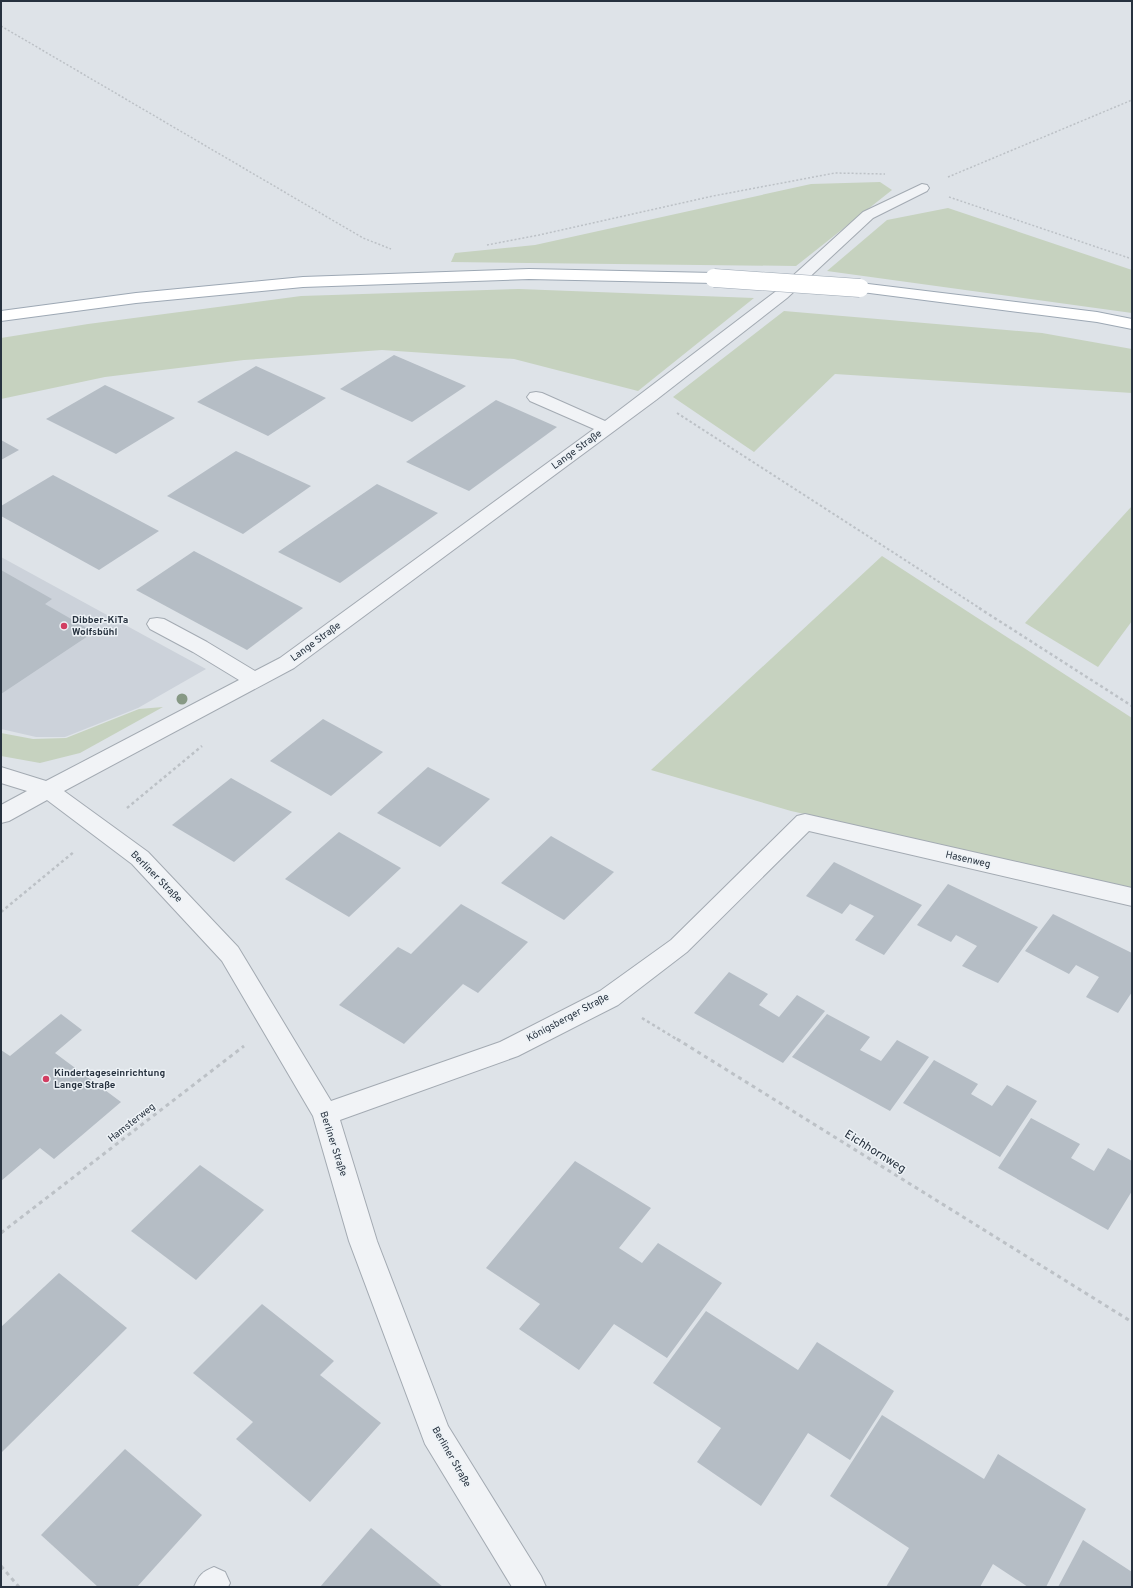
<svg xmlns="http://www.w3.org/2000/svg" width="1133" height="1588" viewBox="0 0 1133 1588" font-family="Overpass,sans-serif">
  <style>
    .built { fill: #ccd2da }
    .green { fill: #c6d2bf }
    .building { fill: #b5bdc5 }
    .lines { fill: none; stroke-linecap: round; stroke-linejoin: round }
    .minor-casing { stroke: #a3aab2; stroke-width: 2 }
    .major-casing { stroke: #9da8b4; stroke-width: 2 }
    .path-far3 { stroke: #bcc1c6; stroke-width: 1.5; stroke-dasharray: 2 2; stroke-linecap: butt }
    .path-far2 { stroke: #bcc1c6; stroke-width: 2; stroke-dasharray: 2.5 2.5; stroke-linecap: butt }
    .path-far1 { stroke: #bcc1c6; stroke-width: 2.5; stroke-dasharray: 3 3; stroke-linecap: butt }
    .path { stroke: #bcc1c6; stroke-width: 3; stroke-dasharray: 4 4; stroke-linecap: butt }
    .minor { fill: #f1f3f6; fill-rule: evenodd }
    .major { fill: #fff; fill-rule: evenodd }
    .major-bridge-casing { stroke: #9da8b4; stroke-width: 19; stroke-linecap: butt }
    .major-bridge { stroke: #fff; stroke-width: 18 }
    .tree { fill: #879985 }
    .poi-dot { fill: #d23e62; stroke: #edf2f6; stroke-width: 1.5 }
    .labels { text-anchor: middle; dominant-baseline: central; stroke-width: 3; stroke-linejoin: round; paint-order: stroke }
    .street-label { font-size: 10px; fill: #27323f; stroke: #edf2f6 }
    .poi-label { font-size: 10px; font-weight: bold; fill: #27323f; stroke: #edf2f6; text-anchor: start }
    .near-street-label { font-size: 12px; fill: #27323f; stroke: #edf2f6 }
  </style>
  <rect width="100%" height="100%" fill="#dee3e8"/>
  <polygon class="built" points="1,557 171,650 206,669 138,708 65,737 36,737 1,729"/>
  <g class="green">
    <polygon points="880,182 892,190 796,266 451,262 455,253 535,245 811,184"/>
    <polygon points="948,208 1132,270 1132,313 827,271 887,220"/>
    <polygon points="519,289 754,298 638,391 514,359 382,350 244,360 105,377 1,399 1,338 88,324 301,296"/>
    <polygon points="784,311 1042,333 1132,349 1132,393 835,374 754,452 673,397"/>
    <polygon points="1132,506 1132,621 1098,667 1025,623"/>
    <polygon points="882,556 1132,718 1132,889 791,811 651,770"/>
    <polygon points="163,707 80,753 40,763 1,756 1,733 33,739 66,738 139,709"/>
  </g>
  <g class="building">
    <polygon points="394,355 466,386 412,422 340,389"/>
    <polygon points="256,366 326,398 268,436 197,402"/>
    <polygon points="105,385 175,418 116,454 46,419"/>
    <polygon points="496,400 557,427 469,491 406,462"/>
    <polygon points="1,440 19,450 1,460"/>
    <polygon points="236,451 311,486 243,534 167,496"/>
    <polygon points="53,475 159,531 99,570 1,516 1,506"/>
    <polygon points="377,484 438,513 340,583 278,552"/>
    <polygon points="194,551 303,608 247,650 136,590"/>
    <polygon points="1,570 52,599 45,604 94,632 1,694"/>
    <polygon points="323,719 383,752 331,796 270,761"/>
    <polygon points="428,767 490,799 440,847 377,813"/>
    <polygon points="231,778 292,812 234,862 172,825"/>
    <polygon points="339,832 401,868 349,917 285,879"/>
    <polygon points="551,836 614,872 564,920 501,883"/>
    <polygon points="834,862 922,905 884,955 855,940 874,916 850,904 842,914 806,896"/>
    <polygon points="948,884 1038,927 998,983 962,966 977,946 956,935 951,942 917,925"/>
    <polygon points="461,904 528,942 478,993 463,984 404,1044 339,1005 398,947 411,954"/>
    <polygon points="1053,914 1132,953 1132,992 1118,1013 1086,997 1099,977 1076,965 1069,974 1025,951"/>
    <polygon points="729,972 768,994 759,1005 779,1017 797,995 825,1011 783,1063 694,1013"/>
    <polygon points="61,1014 82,1030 55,1053 121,1102 54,1159 40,1148 1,1181 1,1050 10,1056"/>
    <polygon points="827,1014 870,1037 860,1050 881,1061 897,1040 929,1057 890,1111 792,1057"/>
    <polygon points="934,1060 978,1084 971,1094 992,1106 1007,1085 1037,1101 1000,1157 903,1103"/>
    <polygon points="1031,1118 1080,1144 1071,1158 1094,1171 1108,1148 1132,1161 1132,1191 1108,1230 998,1168"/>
    <polygon points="575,1161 651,1208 619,1248 642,1263 658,1243 722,1283 667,1358 614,1324 579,1370 519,1329 540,1304 486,1268"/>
    <polygon points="200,1165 264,1210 196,1280 131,1231"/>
    <polygon points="59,1273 127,1328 1,1453 1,1327"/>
    <polygon points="262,1304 334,1361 320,1375 381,1423 310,1502 236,1439 253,1422 193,1373"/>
    <polygon points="706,1311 798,1370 817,1342 894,1391 850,1460 808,1433 761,1506 697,1462 721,1428 653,1383"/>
    <polygon points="882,1415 984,1479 998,1454 1086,1509 1046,1587 1028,1587 993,1564 980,1587 886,1587 909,1548 830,1496"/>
    <polygon points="125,1449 202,1515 137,1587 98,1587 41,1535"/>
    <polygon points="371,1528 443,1587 320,1587"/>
    <polygon points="1083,1540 1132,1572 1132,1587 1058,1587"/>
  </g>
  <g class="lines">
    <defs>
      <g id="minor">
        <polygon points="922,184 927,185 929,188 927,191 873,218 787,298 656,400 294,668 64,791 148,852 238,947 331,1101 500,1042 600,991 671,940 797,816 805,814 1132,888 1132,906 809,831 687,952 618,1005 518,1056 340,1120 377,1241 448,1426 541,1576 546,1587 512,1587 425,1444 349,1241 313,1116 222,961 132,864 47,800 9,821 1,823 1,805 27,791 1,783 1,767 46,781 239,680 193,652 150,629 147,624 150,619 157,618 164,619 207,642 255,671 280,658 594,429 530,401 527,397 530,393 536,392 542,393 605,421 775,292 863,212"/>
        <path d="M214 1567 225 1572 230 1583 228 1587H194C199 1575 202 1572 214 1567Z"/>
      </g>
      <g id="major">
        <polygon points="529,269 714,273 720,275 722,278 720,281 714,283 529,279 303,287 136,303 1,321 1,311 136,293 303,277"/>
        <polygon points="860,283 1097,312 1132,319 1132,329 1097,322 854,291 852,288 854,285"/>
      </g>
    </defs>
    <use href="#minor" class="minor-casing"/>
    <use href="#major" class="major-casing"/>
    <g class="path-far3">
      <polyline points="1,26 363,238 391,249"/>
      <polyline points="948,177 1132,100"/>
      <polyline points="949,197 1132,259"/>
      <polyline points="487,245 539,235 713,196 835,173 885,174"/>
    </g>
    <polyline class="path-far2" points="677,413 981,609"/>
    <g class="path-far1">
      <polyline points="979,608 1132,706"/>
      <polyline points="127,808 202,746"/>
      <polyline points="1,912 75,851"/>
      <polyline points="642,1018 678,1040"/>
    </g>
    <g class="path">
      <polyline points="677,1039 1132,1322"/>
      <polyline points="1,1233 244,1046"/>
      <polyline points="1,1566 19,1587"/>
    </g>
    <use href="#minor" class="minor"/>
    <use href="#major" class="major"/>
    <defs>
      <polyline id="major-bridge" points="714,278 860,288"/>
    </defs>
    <use href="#major-bridge" class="major-bridge-casing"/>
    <use href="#major-bridge" class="major-bridge"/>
  </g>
  <circle class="tree" cx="182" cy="699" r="5.5"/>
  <g class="poi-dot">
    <circle cx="64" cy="626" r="4"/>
    <circle cx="46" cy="1079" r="4"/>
  </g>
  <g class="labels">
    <g class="street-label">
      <text transform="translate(577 450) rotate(-36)">Lange Straße</text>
      <text transform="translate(316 642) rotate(-36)">Lange Straße</text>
      <text transform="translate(968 860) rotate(13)">Hasenweg</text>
      <text transform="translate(156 877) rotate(45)">Berliner Straße</text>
      <text transform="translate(568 1018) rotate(-28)">Königsberger Straße</text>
      <text transform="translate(132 1123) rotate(-38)">Hamsterweg</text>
      <text transform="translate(333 1144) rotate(72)">Berliner Straße</text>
      <text transform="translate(451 1457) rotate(60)">Berliner Straße</text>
    </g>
    <g class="poi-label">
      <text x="72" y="620">Dibber-KiTa<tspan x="72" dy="12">Wolfsbühl</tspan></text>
      <text x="54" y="1073">Kindertageseinrichtung<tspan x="54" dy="12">Lange Straße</tspan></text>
    </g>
    <g class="near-street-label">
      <text transform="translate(875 1152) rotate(32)">Eichhornweg</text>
    </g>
  </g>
  <rect width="1133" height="1588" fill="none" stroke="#27323f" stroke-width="4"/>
</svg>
